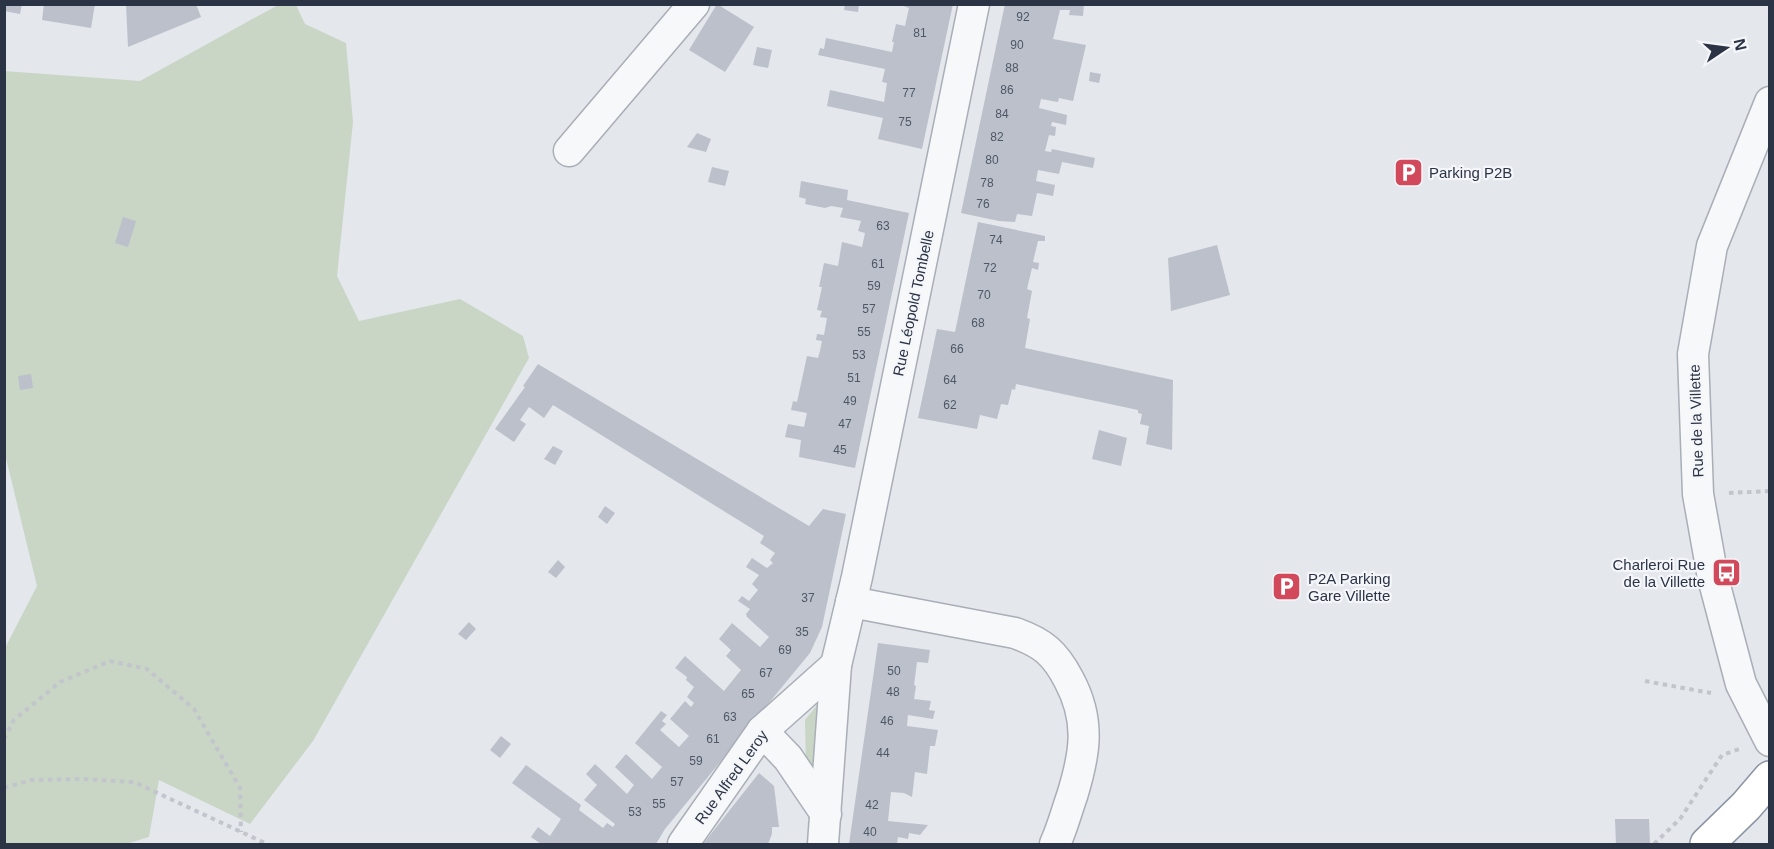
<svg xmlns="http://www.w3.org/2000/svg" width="1774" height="849" viewBox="0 0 1774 849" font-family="Arial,sans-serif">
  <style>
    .green { fill: #c9d6c5 }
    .building { fill: #bbc0ca }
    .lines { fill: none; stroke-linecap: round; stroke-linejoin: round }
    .minor-casing { stroke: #a9aeb7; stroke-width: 33 }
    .highway-casing { stroke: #8b94a3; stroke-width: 36 }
    .path { stroke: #c2c5cb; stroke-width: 4; stroke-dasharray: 4.5 4.5; stroke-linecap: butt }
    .minor { stroke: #f7f8fa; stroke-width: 30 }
    .highway { stroke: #fff; stroke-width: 33 }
    .labels { text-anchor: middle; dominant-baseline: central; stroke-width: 4.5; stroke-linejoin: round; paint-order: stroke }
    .number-label { font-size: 12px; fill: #4f5766 }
    .poi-label { font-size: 15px; fill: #2b3445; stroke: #f4f6f9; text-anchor: start }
    .street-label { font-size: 15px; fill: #2b3445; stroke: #f4f6f9 }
  </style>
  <rect width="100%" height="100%" fill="#e4e7ec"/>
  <g class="green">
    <polygon points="278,5 296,5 305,24 346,43 353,122 337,276 359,321 460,299 523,336 529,358 313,741 250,824 159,780 149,837 126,844 5,844 5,648 37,586 5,454 4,71 140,81"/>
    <polygon points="822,699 819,769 806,769 805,720"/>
  </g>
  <g class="building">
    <polygon points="4,4 22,4 20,14 4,11"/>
    <polygon points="44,4 95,4 91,28 42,20"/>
    <polygon points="126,4 196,4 201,17 128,47"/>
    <polygon points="717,4 754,27 725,72 689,50"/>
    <polygon points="845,4 859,4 858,12 844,10"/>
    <polygon points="898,4 953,4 922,149 878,139 883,118 827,106 830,90 884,102 887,83 882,82 885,69 818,55 820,48 824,49 826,38 892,52 894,42 892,42 896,24 905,26 909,8"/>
    <polygon points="1005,4 1084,4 1083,16 1069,15 1070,10 1060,10 1053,39 1086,45 1073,101 1059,98 1058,102 1041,99 1039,108 1067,115 1066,125 1052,122 1051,126 1056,127 1055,136 1049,135 1045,151 1051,152 1052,149 1095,158 1093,168 1062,162 1059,174 1038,170 1036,181 1055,185 1053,196 1037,193 1032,216 1017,214 1015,222 999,221 961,213"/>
    <polygon points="757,47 772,50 768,68 753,65"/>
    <polygon points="1090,72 1101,74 1099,83 1089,81"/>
    <polygon points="697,133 711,139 706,152 687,147"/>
    <polygon points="712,167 729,171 725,186 708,182"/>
    <polygon points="801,181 848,190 847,200 909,213 855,468 799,457 801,440 785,437 788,424 804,427 807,413 791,410 793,401 797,402 807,356 818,358 820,351 822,341 816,340 817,334 824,335 827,318 820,317 822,311 817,310 822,287 819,287 824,263 838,266 842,242 862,247 865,233 858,231 861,221 840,217 843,208 831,206 825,208 805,204 806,199 799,197"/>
    <polygon points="123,217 136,221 128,247 115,243"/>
    <polygon points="978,222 1045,236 1045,241 1038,241 1033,262 1039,263 1038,270 1032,268 1027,289 1032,291 1027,318 1030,319 1025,348 1173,380 1172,450 1146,444 1149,426 1140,424 1142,414 1138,413 1138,410 1016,384 1015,390 1012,389 1008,405 1001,404 997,419 980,415 977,429 918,418 937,329 955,332"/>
    <polygon points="1217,245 1230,295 1171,311 1168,258"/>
    <polygon points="538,364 809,526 823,509 846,514 822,627 810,653 665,829 656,844 541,844 531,837 538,827 550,836 561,819 512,783 526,765 581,805 579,810 603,828 607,823 613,827 615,824 584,800 597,785 586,774 595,764 627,794 634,785 615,767 626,754 652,779 662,767 635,743 661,711 667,715 662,721 666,724 660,730 679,747 689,736 670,719 685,701 691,707 694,703 687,697 694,687 686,680 687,677 675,668 685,656 724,691 741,670 726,656 731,650 719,639 732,623 760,647 769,637 747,617 746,614 750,609 738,601 742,596 749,601 758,590 752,584 759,575 746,567 752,558 767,568 773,563 770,560 775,553 760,543 764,536 553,405 544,418 529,407 520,420 526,424 514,442 495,429 525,387 523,386"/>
    <polygon points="31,374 33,388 20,390 18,376"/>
    <polygon points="1099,430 1127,438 1121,466 1092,459"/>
    <polygon points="553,446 563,451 555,465 544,459"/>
    <polygon points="605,506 615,513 607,524 598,517"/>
    <polygon points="558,560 565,567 556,578 548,572"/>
    <polygon points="469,622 476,629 466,640 458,634"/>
    <polygon points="878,643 930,650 928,663 917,662 914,685 916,686 914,699 931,701 929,710 935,711 933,719 908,715 907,726 938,730 935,746 930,746 927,774 915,772 912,797 904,793 891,792 888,821 928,825 920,835 909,833 908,839 898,837 897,844 849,844"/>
    <polygon points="501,736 511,744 500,758 490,750"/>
    <polygon points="759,773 774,786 779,827 772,827 772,834 768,844 703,844"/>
    <polygon points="1615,819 1649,819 1650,844 1616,844"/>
  </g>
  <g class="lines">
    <defs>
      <g id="minor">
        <polyline points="1770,102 1712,246 1693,354 1698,494 1713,578 1741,684 1770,741"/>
        <polyline points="569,151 694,4"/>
        <path d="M851 602 1015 633C1043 643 1055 653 1069 680 1091 721 1085 754 1072 796 1066 813 1062 829 1055 844"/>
        <polyline points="762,731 788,758 826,814"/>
        <polyline points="683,844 762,731 836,665"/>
        <polyline points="823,844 836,665 857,577 974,4"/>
      </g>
      <polyline id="highway" points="1707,844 1746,806 1770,778"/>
    </defs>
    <use href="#minor" class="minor-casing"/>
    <use href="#highway" class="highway-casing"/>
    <g class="path">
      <polyline points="1729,493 1770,491"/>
      <polyline points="1645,681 1711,693"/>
      <polyline points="4,739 14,720 60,682 110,661 147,669 194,709 240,788 241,832"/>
      <polyline points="4,788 31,780 82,779 134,782 267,844"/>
      <polyline points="1654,844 1680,819 1722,755 1739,749"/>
    </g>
    <use href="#minor" class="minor"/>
    <use href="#highway" class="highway"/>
  </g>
  <defs>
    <symbol id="parking-square" viewBox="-11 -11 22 22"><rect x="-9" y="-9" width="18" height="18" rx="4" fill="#d1495b" stroke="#f4f6f9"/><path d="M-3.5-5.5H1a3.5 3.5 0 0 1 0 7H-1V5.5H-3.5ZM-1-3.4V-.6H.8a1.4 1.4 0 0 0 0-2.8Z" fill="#fff"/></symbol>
    <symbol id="bus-square" viewBox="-11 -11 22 22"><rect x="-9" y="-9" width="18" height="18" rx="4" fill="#d1495b" stroke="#f4f6f9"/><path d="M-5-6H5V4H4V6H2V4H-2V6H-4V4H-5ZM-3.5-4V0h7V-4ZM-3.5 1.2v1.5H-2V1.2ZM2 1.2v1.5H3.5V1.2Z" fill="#fff"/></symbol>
  </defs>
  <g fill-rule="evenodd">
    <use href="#parking-square" x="1392" y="156" width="33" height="33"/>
    <use href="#bus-square" x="1710" y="556" width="33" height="33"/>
    <use href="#parking-square" x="1270" y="570" width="33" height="33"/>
  </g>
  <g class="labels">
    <g class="number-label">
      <text x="1023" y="17">92</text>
      <text x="920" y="33">81</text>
      <text x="1017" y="45">90</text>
      <text x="1012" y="68">88</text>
      <text x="1007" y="90">86</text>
      <text x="909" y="93">77</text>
      <text x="1002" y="114">84</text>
      <text x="905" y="122">75</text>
      <text x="997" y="137">82</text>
      <text x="992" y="160">80</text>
      <text x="987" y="183">78</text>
      <text x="983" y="204">76</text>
      <text x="883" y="226">63</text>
      <text x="996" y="240">74</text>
      <text x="878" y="264">61</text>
      <text x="990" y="268">72</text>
      <text x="874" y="286">59</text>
      <text x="984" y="295">70</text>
      <text x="869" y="309">57</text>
      <text x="978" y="323">68</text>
      <text x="864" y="332">55</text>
      <text x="957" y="349">66</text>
      <text x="859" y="355">53</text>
      <text x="854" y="378">51</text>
      <text x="950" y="380">64</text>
      <text x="850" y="401">49</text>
      <text x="950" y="405">62</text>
      <text x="845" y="424">47</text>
      <text x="840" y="450">45</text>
      <text x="808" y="598">37</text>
      <text x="802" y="632">35</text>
      <text x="785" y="650">69</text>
      <text x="894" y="671">50</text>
      <text x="766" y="673">67</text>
      <text x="893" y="692">48</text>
      <text x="748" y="694">65</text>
      <text x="730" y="717">63</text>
      <text x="887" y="721">46</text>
      <text x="713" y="739">61</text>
      <text x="883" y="753">44</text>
      <text x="696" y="761">59</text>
      <text x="677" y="782">57</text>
      <text x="659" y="804">55</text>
      <text x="872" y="805">42</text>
      <text x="635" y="812">53</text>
      <text x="870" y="832">40</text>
    </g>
    <g class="poi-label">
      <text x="1429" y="172">Parking P2B</text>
      <text x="1705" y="564" text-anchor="end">Charleroi Rue<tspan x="1705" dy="17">de la Villette</tspan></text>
      <text x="1308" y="578">P2A Parking<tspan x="1308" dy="17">Gare Villette</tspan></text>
    </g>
    <g class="street-label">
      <text transform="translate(913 303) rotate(-78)">Rue Léopold Tombelle</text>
      <text transform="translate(1696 421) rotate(-92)">Rue de la Villette</text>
      <text transform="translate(731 777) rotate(-54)">Rue Alfred Leroy</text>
    </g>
  </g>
  <rect width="1774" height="849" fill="none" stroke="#2b3445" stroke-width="12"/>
  <g transform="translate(1726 48) rotate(77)" stroke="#f4f6f9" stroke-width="4.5" paint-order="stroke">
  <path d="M0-4.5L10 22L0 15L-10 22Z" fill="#2b3445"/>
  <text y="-9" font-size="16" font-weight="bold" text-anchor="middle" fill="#2b3445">N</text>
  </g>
</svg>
